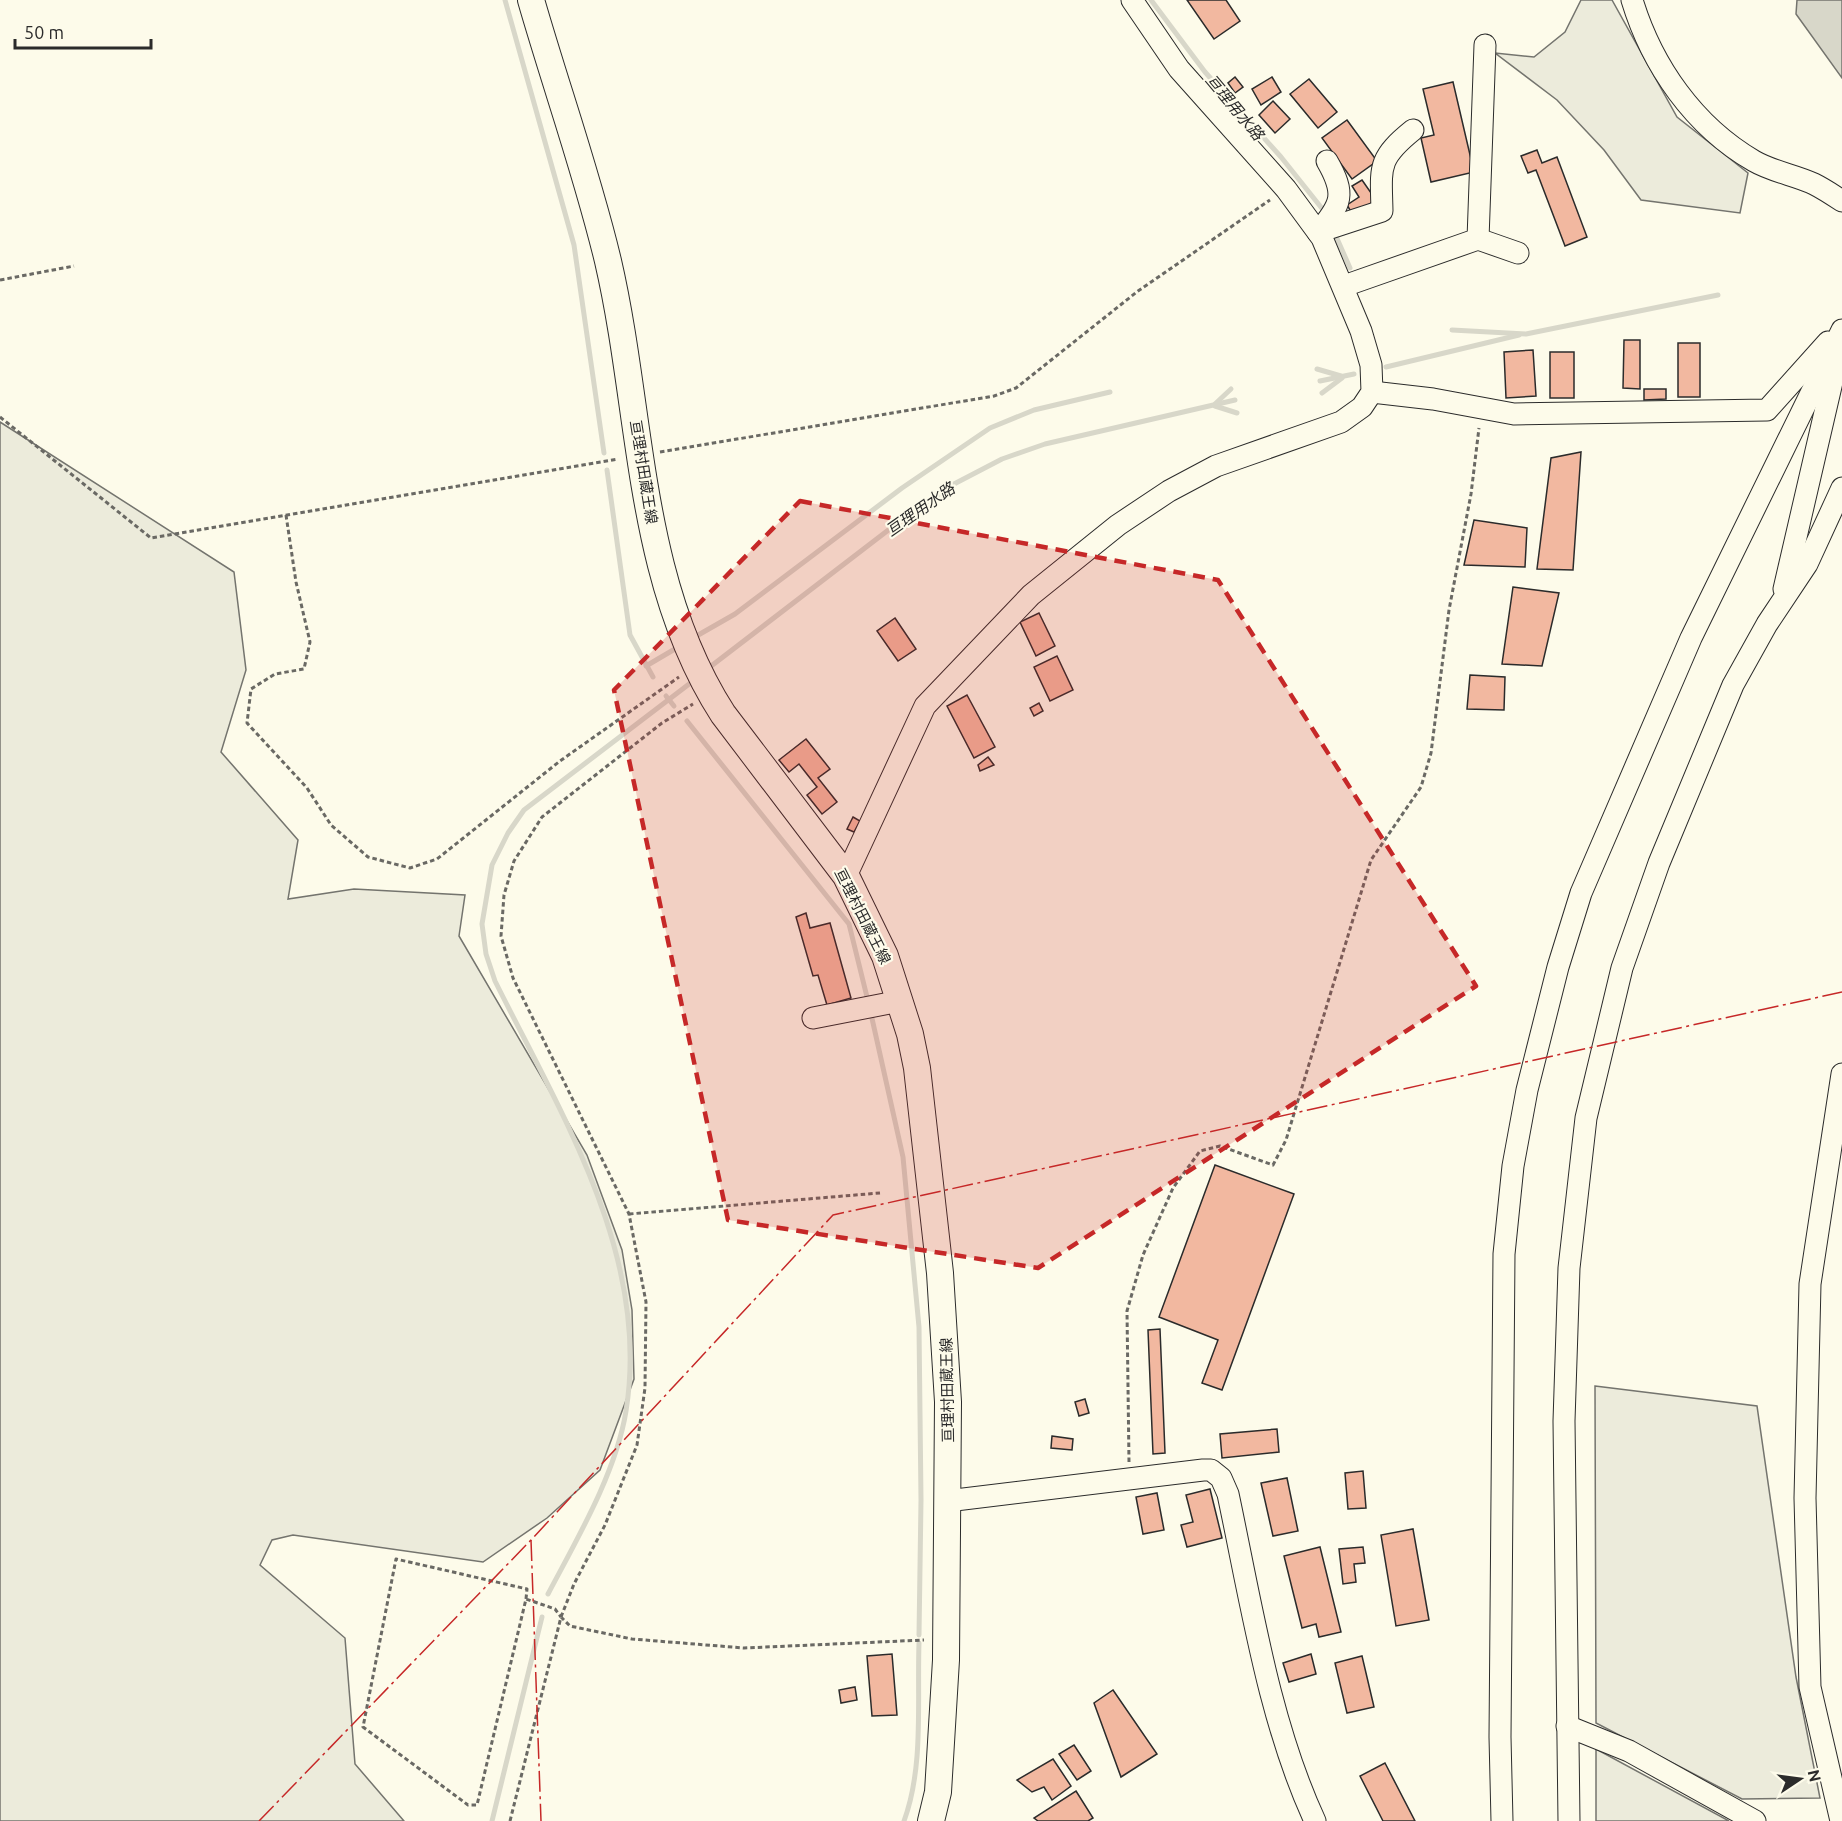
<svg xmlns="http://www.w3.org/2000/svg" width="1842" height="1821" viewBox="0 0 1842 1821" font-family="Ubuntu,'Noto Sans JP',sans-serif">
  <style>
    .green { fill: #ecebdb; stroke: #74746e; stroke-width: 1.5 }
    .water { fill: #d8d7c9; stroke: #74746e; stroke-width: 1.5 }
    .lines { fill: none; stroke-linecap: round; stroke-linejoin: round }
    .stream { stroke: #d8d7c9; stroke-width: 5 }
    .building { fill: #f2b8a0; stroke: #2b2b2b; stroke-width: 1.5 }
    .minor-casing { stroke: #2b2b2b; stroke-width: 23 }
    .major-casing { stroke: #2b2b2b; stroke-width: 28 }
    .path { stroke: #6a6964; stroke-width: 3; stroke-dasharray: 4.5 3; stroke-linecap: butt }
    .minor { stroke: #fdfbea; stroke-width: 21 }
    .major { stroke: #fdfbea; stroke-width: 26 }
    .power { stroke: #c62828; stroke-width: 1.5; stroke-dasharray: 21 4.5 3 4.5; stroke-linecap: butt }
    .marked { fill: #c62828; fill-opacity: 0.2; stroke: #c62828; stroke-width: 4.5; stroke-dasharray: 12 8; stroke-linejoin: round }
    .labels { text-anchor: middle; dominant-baseline: central; stroke-width: 4.5; stroke-linejoin: round; paint-order: stroke }
    .street-label { font-size: 15px; fill: #2b2b2b; stroke: #fdfbea }
    .water-label { font-size: 16px; font-style: italic; fill: #2b2b2b; stroke: #fdfbea }
  </style>
  <rect width="100%" height="100%" fill="#fdfbea"/>
  <g class="green">
    <polygon points="1581,0 1612,0 1677,117 1748,173 1740,213 1641,200 1604,150 1557,100 1495,53 1534,57 1565,32"/>
    <polygon points="0,422 234,572 246,670 221,752 298,840 288,899 354,889 465,895 459,936 587,1155 622,1250 632,1310 634,1379 600,1470 547,1518 483,1562 293,1535 272,1540 260,1565 345,1638 355,1764 404,1821 0,1821"/>
    <polygon points="1595,1386 1757,1406 1796,1677 1820,1798 1742,1799 1596,1723"/>
    <polygon points="1596,1749 1729,1821 1596,1821"/>
  </g>
  <polygon class="water" points="1797,0 1842,0 1842,78 1796,14"/>
  <g class="lines">
    <g class="stream">
      <polyline points="505,0 574,245 604,453"/>
      <polyline points="1151,0 1205,72 1281,157 1324,211"/>
      <polyline points="1335,234 1350,268"/>
      <polyline points="1452,330 1526,334 1718,295"/>
      <polyline points="1386,367 1519,335"/>
      <polyline points="1317,369 1341,376"/>
      <polyline points="1320,381 1354,374"/>
      <polyline points="1322,393 1342,378"/>
      <polyline points="1215,404 1231,389"/>
      <polyline points="1215,406 1237,413"/>
      <polyline points="607,470 630,635 653,677"/>
      <polyline points="693,638 735,614 902,488 990,428 1034,410 1110,392"/>
      <polyline points="646,666 680,646"/>
      <polyline points="706,670 904,518 954,484 1002,459 1045,444 1235,400"/>
      <polyline points="666,696 674,706"/>
      <polyline points="687,721 849,924 868,1001"/>
      <polyline points="871,1014 903,1157 919,1327 921,1500 919,1635"/>
      <path d="M548 1594C577 1539 616 1473 626 1411 651 1256 561 1114 495 981L486 954 482 924 492 865 508 833 524 810 697 678"/>
      <polyline points="492,1821 542,1617"/>
      <path d="M904 1821C924 1767 917 1701 919 1643"/>
    </g>
  </g>
  <g class="building">
    <polygon points="1187,0 1226,0 1240,21 1214,39"/>
    <polygon points="1235,77 1243,87 1235,93 1228,83"/>
    <polygon points="1272,77 1281,92 1261,105 1252,89"/>
    <polygon points="1309,79 1337,112 1318,128 1290,94"/>
    <polygon points="1453,82 1474,172 1431,182 1421,138 1434,135 1423,89"/>
    <polygon points="1273,101 1290,119 1275,133 1259,115"/>
    <polygon points="1347,120 1377,161 1352,179 1322,138"/>
    <polygon points="1537,150 1542,163 1557,157 1587,237 1565,246 1536,170 1528,173 1521,156"/>
    <polygon points="1362,180 1376,200 1353,215 1347,205 1359,197 1352,186"/>
    <polygon points="1624,340 1640,340 1640,389 1623,388"/>
    <rect x="1678" y="343" width="22" height="54"/>
    <polygon points="1533,350 1536,396 1506,398 1504,352"/>
    <rect x="1550" y="352" width="24" height="46"/>
    <polygon points="1644,389 1666,389 1666,399 1644,400"/>
    <polygon points="1581,452 1573,570 1537,569 1551,458"/>
    <polygon points="1474,520 1527,528 1525,567 1464,565"/>
    <polygon points="1513,587 1559,593 1542,666 1502,664"/>
    <polygon points="1039,613 1055,646 1036,656 1020,622"/>
    <polygon points="895,618 916,649 898,661 877,631"/>
    <polygon points="1057,656 1073,690 1050,701 1034,667"/>
    <polygon points="1470,675 1505,677 1504,710 1467,709"/>
    <polygon points="967,695 995,747 974,758 947,706"/>
    <polygon points="1039,703 1043,711 1034,716 1030,708"/>
    <polygon points="806,739 830,769 818,778 837,802 822,814 807,795 817,787 799,764 789,772 779,760"/>
    <polygon points="988,757 994,765 980,771 978,765"/>
    <polygon points="853,817 860,821 854,832 847,829"/>
    <polygon points="806,913 810,928 830,923 851,998 827,1005 818,975 813,976 796,917"/>
    <polygon points="1215,1165 1294,1194 1222,1390 1202,1383 1218,1340 1159,1317"/>
    <polygon points="1160,1329 1165,1453 1153,1454 1148,1330"/>
    <polygon points="1085,1399 1089,1413 1079,1416 1075,1402"/>
    <polygon points="1277,1429 1279,1452 1222,1458 1220,1434"/>
    <polygon points="1052,1436 1073,1439 1072,1450 1051,1448"/>
    <polygon points="1363,1471 1366,1508 1348,1509 1345,1473"/>
    <polygon points="1287,1478 1298,1531 1273,1536 1261,1483"/>
    <polygon points="1210,1489 1222,1538 1187,1547 1181,1525 1193,1522 1186,1495"/>
    <polygon points="1157,1493 1164,1530 1143,1534 1136,1497"/>
    <polygon points="1413,1529 1429,1620 1396,1626 1381,1535"/>
    <polygon points="1320,1547 1341,1632 1319,1637 1316,1624 1302,1628 1284,1556"/>
    <polygon points="1363,1547 1365,1563 1354,1564 1356,1582 1343,1584 1339,1549"/>
    <polygon points="892,1654 897,1715 872,1716 867,1656"/>
    <polygon points="1311,1654 1316,1674 1289,1682 1283,1663"/>
    <polygon points="1362,1656 1374,1707 1347,1713 1335,1663"/>
    <polygon points="855,1687 857,1700 841,1703 839,1690"/>
    <polygon points="1113,1690 1157,1754 1121,1777 1094,1703"/>
    <polygon points="1074,1745 1091,1771 1077,1780 1059,1754"/>
    <polygon points="1053,1759 1071,1786 1052,1800 1044,1787 1032,1792 1017,1780"/>
    <polygon points="1385,1763 1415,1821 1383,1821 1360,1776"/>
    <polygon points="1076,1791 1093,1818 1088,1821 1038,1821 1034,1818"/>
  </g>
  <g class="lines">
    <defs>
      <g id="minor">
        <path d="M1632 0C1652 66 1694 126 1754 161 1773 172 1795 175 1814 184 1824 189 1833 195 1842 201"/>
        <path d="M1318 232 1382 211C1381 167 1377 159 1413 130"/>
        <path d="M1318 232C1342 204 1346 194 1327 161"/>
        <polyline points="1478,239 1518,253"/>
        <polyline points="1344,286 1478,239 1485,45"/>
        <polyline points="1372,392 1433,399 1514,414 1767,410 1828,342"/>
        <polyline points="1784,589 1838,356"/>
        <polyline points="846,876 925,706 1031,595 1118,525 1169,491 1216,466 1341,422 1362,407 1372,392 1371,365 1361,331 1322,238 1286,189 1179,69 1132,0"/>
        <polyline points="813,1018 900,1001"/>
        <path d="M947 1501 1203 1470H1211L1221 1478 1228 1494C1251 1602 1269 1722 1315 1821"/>
        <polyline points="1567,1726 1629,1751 1755,1821"/>
        <polyline points="1502,1821 1500,1737 1504,1254 1513,1166 1527,1090 1558,967 1581,893 1691,638 1842,330"/>
        <polyline points="1569,1821 1564,1421 1569,1268 1586,1118 1622,968 1659,863 1733,685 1767,624 1807,564 1842,488"/>
        <polyline points="1841,1821 1810,1687 1805,1498 1810,1284 1842,1074"/>
      </g>
      <path id="major" d="M531 0C556 87 587 173 608 261 643 412 636 579 723 714L846 876 885 956 910 1034 917 1068 940 1273 948 1402 946 1660 938 1792 931 1821"/>
    </defs>
    <use href="#minor" class="minor-casing"/>
    <use href="#major" class="major-casing"/>
    <g class="path">
      <polyline points="0,280 74,266"/>
      <polyline points="0,417 151,538 618,459"/>
      <polyline points="660,452 994,396 1016,388 1138,291 1270,200"/>
      <polyline points="286,515 296,582 310,642 304,669 275,674 251,689 247,723 307,788 331,825 368,857 410,868 437,859 560,761 679,677"/>
      <polyline points="629,1214 880,1193"/>
      <polyline points="1129,1462 1127,1311 1143,1255 1173,1188 1200,1151 1220,1146 1273,1165 1286,1140 1371,860 1421,787 1431,753 1449,610 1471,494 1479,428"/>
      <polyline points="526,1599 527,1589 396,1559 363,1727 468,1805 477,1805 526,1599 555,1609 561,1617"/>
      <polyline points="561,1617 574,1584 605,1525 637,1445 645,1388 646,1302 629,1214 513,978 501,936 504,895 514,861 542,817 662,723 693,704"/>
      <polyline points="510,1821 561,1617 570,1626 632,1639 744,1648 924,1640"/>
    </g>
    <use href="#minor" class="minor"/>
    <use href="#major" class="major"/>
    <g class="power">
      <polyline points="531,1540 541,1821"/>
      <polyline points="259,1821 531,1540 833,1215 1842,992"/>
    </g>
  </g>
  <path class="marked" d="M800 501 1218 580 1476 986 1038 1268 728 1220 614 690Z"/>
  <g class="labels">
    <g class="street-label">
      <text transform="translate(644 472) rotate(81)">亘理村田蔵王線</text>
      <text transform="translate(863 916) rotate(63)">亘理村田蔵王線</text>
      <text transform="translate(947 1390) rotate(-91)">亘理村田蔵王線</text>
    </g>
    <g class="water-label">
      <text transform="translate(1235 107) rotate(50)">亘理用水路</text>
      <text transform="translate(920 509) rotate(-35)">亘理用水路</text>
    </g>
  </g>
  <g transform="translate(1800 1779) rotate(77)" stroke="#fdfbea" stroke-width="4.5" paint-order="stroke">
  <path d="M0-4.5L10 22L0 15L-10 22Z" fill="#2b2b2b"/>
  <text y="-9" font-size="16" font-weight="bold" text-anchor="middle" fill="#2b2b2b">N</text>
  </g>
  <path d="M15 39v9h136v-9" fill="none" stroke="#2b2b2b" stroke-width="3"/>
  <text x="24" y="39" font-size="18" fill="#2b2b2b" stroke="#fdfbea" stroke-width="4.5" paint-order="stroke">50 m</text>
</svg>
